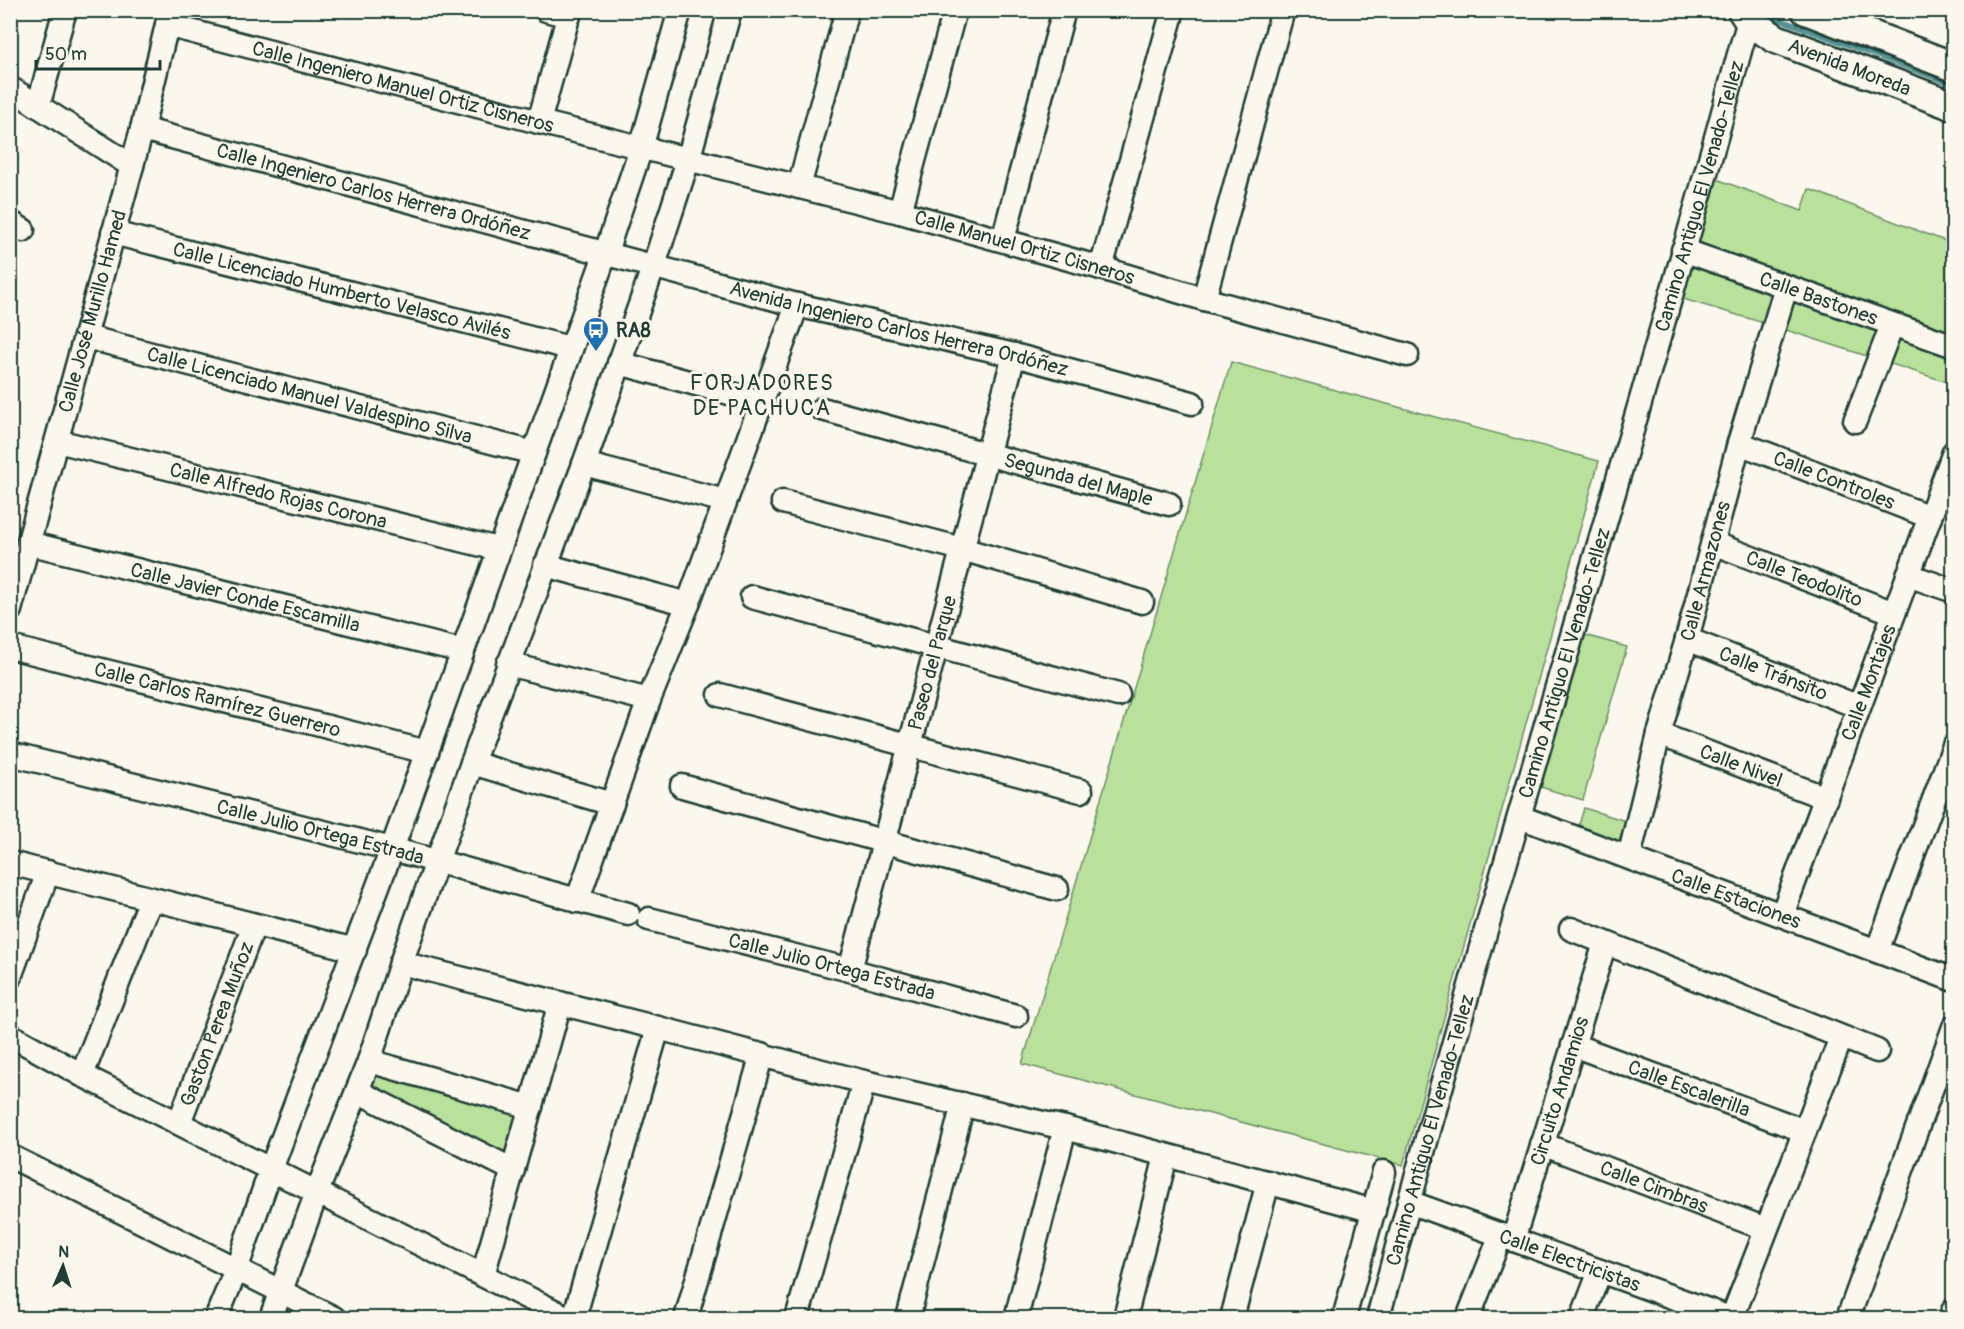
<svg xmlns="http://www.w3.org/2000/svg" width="1964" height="1329" viewBox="0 0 1964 1329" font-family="Pangolin,sans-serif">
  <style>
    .green { fill: #b9e19c; stroke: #6c8f68; stroke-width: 1.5 }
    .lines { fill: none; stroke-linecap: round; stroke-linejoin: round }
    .stream { stroke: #569293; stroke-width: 5 }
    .minor-casing { stroke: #1f3d34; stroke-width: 27 }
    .major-casing { stroke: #1f3d34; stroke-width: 33 }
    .minor { stroke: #fbf7ec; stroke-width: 22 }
    .major { stroke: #fbf7ec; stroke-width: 28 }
    .labels { text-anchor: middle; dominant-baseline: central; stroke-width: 6; stroke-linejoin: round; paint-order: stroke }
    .street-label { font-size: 20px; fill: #1f3d34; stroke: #fbf7ec }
    .poi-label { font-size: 20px; font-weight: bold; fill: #1f3d34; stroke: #fbf7ec; text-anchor: start }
    .quarter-label { font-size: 22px; letter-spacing: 1.5px; fill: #1f3d34; stroke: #fbf7ec }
  </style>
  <rect width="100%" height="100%" fill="#fbf7ec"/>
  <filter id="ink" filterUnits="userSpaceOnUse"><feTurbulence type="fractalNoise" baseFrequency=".0167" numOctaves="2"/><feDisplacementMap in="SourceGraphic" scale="12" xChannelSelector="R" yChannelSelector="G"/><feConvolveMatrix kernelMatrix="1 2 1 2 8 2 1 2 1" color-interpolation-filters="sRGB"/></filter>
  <g filter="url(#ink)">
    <g class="green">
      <polygon points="1706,175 1802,211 1809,189 1953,244 1953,384 1774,326 1673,296"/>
      <polygon points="1231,362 1599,461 1403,1165 1022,1064"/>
      <polygon points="1578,633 1627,647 1583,800 1531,784"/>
      <polygon points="1584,808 1626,821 1618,845 1577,832"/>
      <polygon points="371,1064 521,1112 510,1166 363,1090"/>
    </g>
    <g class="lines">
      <polyline class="stream" points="1762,10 1768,15 1954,85"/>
      <defs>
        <g id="minor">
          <polyline points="546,10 569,16"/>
          <path id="s1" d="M167 25 539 122 900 212 1101 268 1204 299 1407 355"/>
          <polyline points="10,88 132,166"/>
          <polyline points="38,106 65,10"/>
          <polyline points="539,122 570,10"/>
          <path id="s2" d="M142 129 797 305 1014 355 1192 403"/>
          <polyline points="799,187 847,10"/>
          <polyline points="900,212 955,10"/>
          <polyline points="10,222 23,230"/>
          <path id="s3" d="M113 233 570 348"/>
          <polyline points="1003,240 1064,10"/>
          <path id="s4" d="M1683 250 1954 346"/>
          <polyline points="1101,268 1173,10"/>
          <polyline points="1204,299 1283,10"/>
          <path id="s5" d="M86 337 534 453"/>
          <polyline points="619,363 762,402"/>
          <path id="s6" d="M822 409 1169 504"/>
          <polyline points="1855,421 1892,325"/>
          <path id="s7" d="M57 441 498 549"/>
          <path id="s8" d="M1739 443 1930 517"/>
          <polyline points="584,464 725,501"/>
          <polyline points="783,502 962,549 1142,602"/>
          <path id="s9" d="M28 543 462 651"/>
          <path id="s10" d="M1713 543 1894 613"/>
          <polyline points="545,565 688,604"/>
          <polyline points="1908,575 1954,591"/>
          <polyline points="752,597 1118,695"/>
          <path id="s11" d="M10 610 142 129 170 12"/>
          <path id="s12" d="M1687 639 1859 707"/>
          <path id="s13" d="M10 647 427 752"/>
          <polyline points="508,664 649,700"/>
          <polyline points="720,695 1081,791"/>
          <path id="s14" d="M1659 734 1826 798"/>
          <path id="s15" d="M10 754 392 849 628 914"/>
          <polyline points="472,763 612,804"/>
          <polyline points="682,786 1057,889"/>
          <path id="s16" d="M1520 817 1954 980"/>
          <path id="s17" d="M1629 857 1659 734 1687 639 1739 443 1786 287"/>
          <polyline points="10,863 355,950"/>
          <polyline points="577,901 649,700 688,604 797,305"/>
          <path id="s18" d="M1782 915 1954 452"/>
          <path id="s19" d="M649 919 850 970 1016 1016"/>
          <polyline points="1571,929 1877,1051"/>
          <polyline points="1877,951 1954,746"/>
          <polyline points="401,963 658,1028 864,1082 1065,1128 1374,1211"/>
          <path id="s20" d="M850 970 1014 355"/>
          <polyline points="10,977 48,872"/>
          <polyline points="10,1035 82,1075 568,1318"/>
          <path id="s21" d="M1573 1045 1805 1131"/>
          <polyline points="369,1061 531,1107"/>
          <polyline points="82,1075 151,899"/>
          <polyline points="357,1091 513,1170"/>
          <path id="s22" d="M179 1123 254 925"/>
          <path id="s23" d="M1542 1144 1766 1229"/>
          <polyline points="10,1156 334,1318"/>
          <path id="s24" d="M1409 1202 1730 1318"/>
          <path id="s25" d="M1513 1240 1605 943"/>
          <polyline points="483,1275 560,1003"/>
          <polyline points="217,1316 236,1270 271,1169 392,849 606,252 641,148 680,10"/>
          <polyline points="271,1318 317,1192 369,1061 401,963 472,763 584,464 654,265 688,160 730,10"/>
          <polyline points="574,1318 658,1028"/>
          <polyline points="686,1318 762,1054"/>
          <polyline points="797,1318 864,1082"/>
          <polyline points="908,1318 963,1104"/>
          <polyline points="1016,1318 1065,1128"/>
          <polyline points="1125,1318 1166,1156"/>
          <polyline points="1232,1318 1268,1182"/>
          <polyline points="1344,1318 1384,1172"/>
          <path id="s26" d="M1378 1318C1491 892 1625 472 1741 47L1749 21 1755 10"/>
          <polyline points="1468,1318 1501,1235"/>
          <polyline points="1582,1318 1600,1271"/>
          <polyline points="1732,1318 1841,1038"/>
          <polyline points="1848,1318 1954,1027"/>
          <polyline points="1950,1318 1954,1309"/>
        </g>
        <g id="major">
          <path id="s27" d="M1742 10 1749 21 1776 39 1954 106"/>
          <polyline points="1806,10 1954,67"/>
        </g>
      </defs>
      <use href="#minor" class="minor-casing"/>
      <use href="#major" class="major-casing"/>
      <use href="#minor" class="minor"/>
      <use href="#major" class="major"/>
    </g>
  </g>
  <defs>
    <symbol id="bus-pin" viewBox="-11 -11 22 30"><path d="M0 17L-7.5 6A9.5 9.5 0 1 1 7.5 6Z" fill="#1f6fb2" stroke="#fbf7ec"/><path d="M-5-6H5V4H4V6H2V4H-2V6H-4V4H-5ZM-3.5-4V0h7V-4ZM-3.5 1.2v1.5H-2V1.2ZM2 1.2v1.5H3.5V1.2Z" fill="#fff"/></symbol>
  </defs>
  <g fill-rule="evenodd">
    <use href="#bus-pin" x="581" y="315" width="30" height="40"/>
  </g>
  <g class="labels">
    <g class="street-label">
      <text stroke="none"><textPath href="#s27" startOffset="124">Avenida Moreda</textPath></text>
      <text stroke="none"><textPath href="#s1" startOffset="244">Calle Ingeniero Manuel Ortiz Cisneros</textPath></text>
      <text stroke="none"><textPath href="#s2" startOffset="240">Calle Ingeniero Carlos Herrera Ordóñez</textPath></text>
      <text stroke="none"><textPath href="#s26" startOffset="1167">Camino Antiguo El Venado-Tellez</textPath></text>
      <text stroke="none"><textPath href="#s1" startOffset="886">Calle Manuel Ortiz Cisneros</textPath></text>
      <text stroke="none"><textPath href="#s3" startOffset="236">Calle Licenciado Humberto Velasco Avilés</textPath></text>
      <text stroke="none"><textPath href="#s4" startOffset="144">Calle Bastones</textPath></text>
      <text stroke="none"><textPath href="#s11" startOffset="310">Calle José Murillo Hamed</textPath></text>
      <text stroke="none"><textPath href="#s2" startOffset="783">Avenida Ingeniero Carlos Herrera Ordóñez</textPath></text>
      <text stroke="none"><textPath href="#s5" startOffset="231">Calle Licenciado Manuel Valdespino Silva</textPath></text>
      <text stroke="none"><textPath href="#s6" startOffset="266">Segunda del Maple</textPath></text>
      <text stroke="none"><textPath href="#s8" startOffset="102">Calle Controles</textPath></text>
      <text stroke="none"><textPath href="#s7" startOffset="228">Calle Alfredo Rojas Corona</textPath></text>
      <text stroke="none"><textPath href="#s17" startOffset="296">Calle Armazones</textPath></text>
      <text stroke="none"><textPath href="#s10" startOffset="98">Calle Teodolito</textPath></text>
      <text stroke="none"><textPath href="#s9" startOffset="224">Calle Javier Conde Escamilla</textPath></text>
      <text stroke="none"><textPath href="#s20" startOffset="318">Paseo del Parque</textPath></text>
      <text stroke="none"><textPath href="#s26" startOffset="681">Camino Antiguo El Venado-Tellez</textPath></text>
      <text stroke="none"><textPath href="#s12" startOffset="93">Calle Tránsito</textPath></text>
      <text stroke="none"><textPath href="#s18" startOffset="248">Calle Montajes</textPath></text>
      <text stroke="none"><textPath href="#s13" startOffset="214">Calle Carlos Ramírez Guerrero</textPath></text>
      <text stroke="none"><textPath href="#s14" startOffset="88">Calle Nivel</textPath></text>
      <text stroke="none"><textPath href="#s15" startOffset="320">Calle Julio Ortega Estrada</textPath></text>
      <text stroke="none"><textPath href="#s16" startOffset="231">Calle Estaciones</textPath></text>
      <text stroke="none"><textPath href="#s19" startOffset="189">Calle Julio Ortega Estrada</textPath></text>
      <text stroke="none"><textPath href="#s22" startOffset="106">Gaston Perea Muñoz</textPath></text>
      <text stroke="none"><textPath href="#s21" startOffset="124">Calle Escalerilla</textPath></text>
      <text stroke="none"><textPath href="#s25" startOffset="156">Circuito Andamios</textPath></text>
      <text stroke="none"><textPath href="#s26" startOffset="195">Camino Antiguo El Venado-Tellez</textPath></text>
      <text stroke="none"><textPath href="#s23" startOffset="120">Calle Cimbras</textPath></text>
      <text stroke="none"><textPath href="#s24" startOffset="171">Calle Electricistas</textPath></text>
    </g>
    <g class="poi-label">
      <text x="616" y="330">RA8</text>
    </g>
    <g class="quarter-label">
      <text x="762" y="383">FORJADORES<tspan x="762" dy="25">DE PACHUCA</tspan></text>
    </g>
  </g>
  <rect width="1964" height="1329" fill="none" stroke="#fbf7ec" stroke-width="36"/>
  <rect x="18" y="18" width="1928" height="1293" fill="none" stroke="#1f3d34" stroke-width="2" filter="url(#ink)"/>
  <g transform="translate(63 1266) rotate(3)" stroke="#fbf7ec" stroke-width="4.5" paint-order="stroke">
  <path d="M0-4.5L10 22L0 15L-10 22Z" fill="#1f3d34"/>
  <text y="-9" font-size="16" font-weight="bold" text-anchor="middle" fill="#1f3d34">N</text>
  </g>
  <path d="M36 60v9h124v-9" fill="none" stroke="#1f3d34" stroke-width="3"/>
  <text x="45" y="60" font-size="18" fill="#1f3d34" stroke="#fbf7ec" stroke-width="4.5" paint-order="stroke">50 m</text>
</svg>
